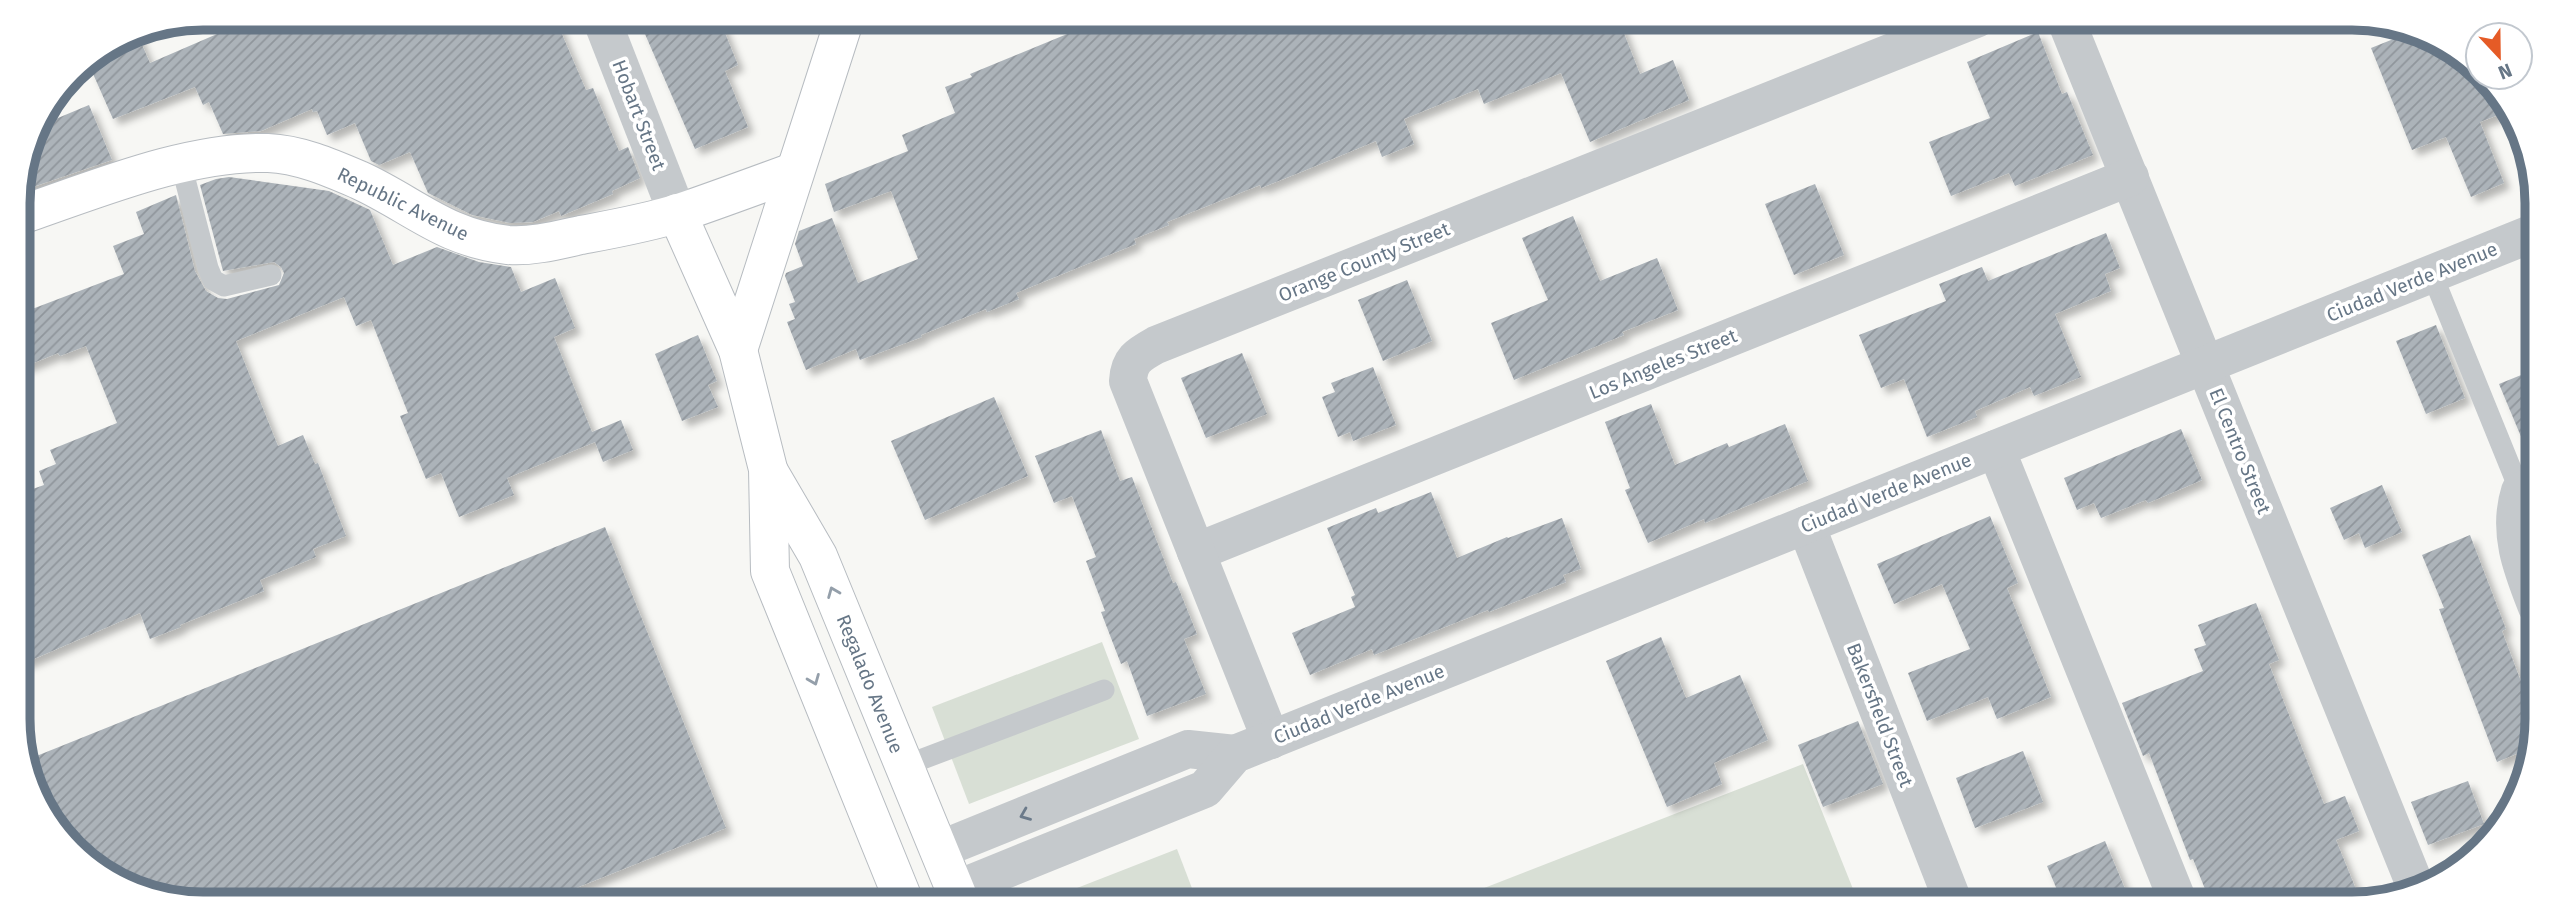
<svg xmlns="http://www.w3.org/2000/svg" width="2555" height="922" viewBox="0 0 2555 922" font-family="'Fira Sans',sans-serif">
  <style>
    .green { fill: #d8dfd5 }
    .building { fill: url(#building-hatch); filter: url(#shadow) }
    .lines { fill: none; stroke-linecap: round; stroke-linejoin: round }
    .secondary-casing { stroke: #b7bcc1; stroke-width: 40 }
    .lane { stroke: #c5c9cc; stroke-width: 21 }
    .street { stroke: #c5c9cc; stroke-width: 38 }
    .secondary { stroke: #fff; stroke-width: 38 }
    .oneway { stroke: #949faa }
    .oneway2 { stroke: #6b7a8a }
    .labels { text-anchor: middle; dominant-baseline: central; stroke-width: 7; stroke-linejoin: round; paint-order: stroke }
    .street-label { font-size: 19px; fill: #667686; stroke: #fff }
    .rim { fill: none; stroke: #667686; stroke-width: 9 }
  </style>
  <defs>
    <pattern id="building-hatch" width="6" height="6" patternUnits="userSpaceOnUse" patternTransform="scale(1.75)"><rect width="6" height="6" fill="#acb3b9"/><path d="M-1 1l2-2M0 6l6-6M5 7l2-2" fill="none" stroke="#90969c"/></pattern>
    <filter id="shadow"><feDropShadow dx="6" dy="6" stdDeviation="3.5" flood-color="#0004"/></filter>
  </defs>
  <rect width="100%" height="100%" fill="#f7f7f4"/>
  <g class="green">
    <polygon points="1102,642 1139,739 969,804 932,707"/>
    <polygon points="1803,764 1859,904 1443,904"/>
    <polygon points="1177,849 1198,904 1036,904"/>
  </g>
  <g class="building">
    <polygon points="254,18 555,18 586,90 593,88 619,151 628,147 640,178 612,191 613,194 561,216 559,211 533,222 510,223 472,215 428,193 410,152 379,165 371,161 355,123 327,135 317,111 313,112 312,109 261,131 223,134 209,102 203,105 195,87 113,119 90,67 111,59 106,48 136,31 150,63"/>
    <polygon points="638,18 719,18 738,65 725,71 748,127 695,149"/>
    <polygon points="1086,18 1618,18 1640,74 1673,60 1689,100 1590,142 1561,73 1484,104 1478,89 1404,119 1414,144 1382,157 1376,141 1301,172 1261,188 1260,185 1167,222 1169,225 1134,239 1136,244 1016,293 1019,299 987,312 986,309 921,335 922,337 860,360 856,349 806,370 787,322 795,319 789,304 795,302 785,276 786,273 803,266 795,244 799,231 832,218 858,283 918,259 891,191 834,212 825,184 908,151 902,135 955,113 945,87 972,77 970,74 1089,25"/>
    <polygon points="2416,30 2478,71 2478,77 2486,77 2492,81 2506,112 2480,122 2504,183 2471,197 2446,137 2412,150 2371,48"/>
    <polygon points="2038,32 2062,94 2067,92 2093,155 2015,186 2009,173 1951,196 1929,142 1990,118 1967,62"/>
    <polygon points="89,105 112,160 18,192 34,128"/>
    <polygon points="229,177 329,191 368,209 370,210 393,265 437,247 479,262 511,267 521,292 555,278 575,328 554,337 592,432 621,420 633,450 603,462 595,442 507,478 514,495 459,517 441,473 426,479 400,416 408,413 371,320 356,326 344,297 236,341 278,446 303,435 315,464 318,463 346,536 313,549 316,557 260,580 264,591 180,625 181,627 150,639 140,613 20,665 20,515 34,509 27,491 44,485 39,471 56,464 50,450 117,423 86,346 60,356 58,353 19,369 19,314 124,274 113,246 144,234 136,212 176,195 195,271 206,291 218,298 227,299 279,285 284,273 281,267 274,262 223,271 200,185 216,179"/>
    <polygon points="1815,184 1844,255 1794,275 1765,204"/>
    <polygon points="1573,216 1600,281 1657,258 1678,310 1622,332 1624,335 1514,380 1491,323 1548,300 1522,238"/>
    <polygon points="2106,233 2120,268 2105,274 2111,291 2055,314 2081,377 2034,396 2030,387 1975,411 1977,417 1927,437 1904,379 1881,388 1859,335 1946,301 1939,284 1982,267 1988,281"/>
    <polygon points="1407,280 1432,341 1383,361 1358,300"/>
    <polygon points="2436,325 2465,398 2426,414 2396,341"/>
    <polygon points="698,335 717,381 708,385 718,407 682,421 655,354"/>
    <polygon points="1242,353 1267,414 1206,438 1181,378"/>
    <polygon points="1373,367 1396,425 1353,441 1350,432 1338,437 1322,397 1335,392 1331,383"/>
    <polygon points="2536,369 2537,463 2532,463 2499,384"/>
    <polygon points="994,397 1028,476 925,520 891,441"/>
    <polygon points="1651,404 1675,465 1727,443 1729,447 1785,424 1808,481 1705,523 1704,519 1648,543 1625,490 1630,488 1605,422"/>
    <polygon points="2181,429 2202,480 2148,503 2146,500 2101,518 2094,503 2077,510 2064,478"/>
    <polygon points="1101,430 1120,481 1132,477 1173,583 1176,582 1197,634 1184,639 1206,694 1147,716 1127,661 1121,664 1101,612 1105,611 1086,561 1096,557 1072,496 1054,503 1035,456"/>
    <polygon points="2382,485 2402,532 2365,548 2359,533 2344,540 2330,508"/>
    <polygon points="1431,492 1457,558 1507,537 1508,538 1562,518 1581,569 1563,575 1566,582 1489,612 1488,610 1374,655 1372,649 1310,675 1292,633 1355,607 1351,597 1355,595 1327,528 1376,508 1378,513"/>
    <polygon points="1990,516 2018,583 2007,588 2051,697 1997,719 1988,697 1927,721 1908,673 1970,649 1942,584 1894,604 1877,564"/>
    <polygon points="605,527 726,828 536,904 202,905 143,895 69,845 34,757"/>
    <polygon points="2470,535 2506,629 2502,631 2537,724 2533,747 2497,762 2439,609 2444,608 2422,555"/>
    <polygon points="2256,603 2279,660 2269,664 2324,804 2345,796 2359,831 2336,840 2362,904 2211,904 2193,859 2190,860 2149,753 2143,756 2122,703 2203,671 2194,649 2206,645 2198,625"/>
    <polygon points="1661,637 1686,698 1740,675 1768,740 1714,763 1722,784 1667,807 1606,661"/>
    <polygon points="1858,721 1883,784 1823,807 1798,745"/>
    <polygon points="2023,751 2043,802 1975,828 1956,778"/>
    <polygon points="2468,781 2484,824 2428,845 2411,802"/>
    <polygon points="2105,841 2126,891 2093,904 2063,904 2047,866"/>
  </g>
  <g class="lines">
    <defs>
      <g id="secondary">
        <polyline points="677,213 738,350 768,469 770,571 905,904"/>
        <path d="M18 216C95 190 186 151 268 153 299 154 331 168 359 180 412 204 444 238 508 245 531 247 558 240 581 235 613 229 647 223 679 213 717 200 755 186 793 172"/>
        <polyline points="738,350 845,18"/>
        <polyline points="769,472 818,556 961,904"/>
      </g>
    </defs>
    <use href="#secondary" class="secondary-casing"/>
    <g class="lane">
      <polyline points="181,164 208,268 213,280 224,286 271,275"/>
      <polyline points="2432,274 2520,491"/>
      <polyline points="904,766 1104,690"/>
    </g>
    <g class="street">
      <polyline points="601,18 677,213"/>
      <polyline points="2065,18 2415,885"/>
      <polyline points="1996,449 2179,904"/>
      <path d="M2537 484 2520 491C2507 532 2522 569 2537 607"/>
      <polyline points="1806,525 1954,904"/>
      <polyline points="1196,552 2130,177"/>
      <path d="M1271 740 1128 381C1129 360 1138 355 1156 345L1978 18"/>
      <polyline points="939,850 1188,749 1235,754"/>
      <polyline points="955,890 1205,789 1235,754 2536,232"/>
    </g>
    <use href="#secondary" class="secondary"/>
  </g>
  <defs><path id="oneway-chevron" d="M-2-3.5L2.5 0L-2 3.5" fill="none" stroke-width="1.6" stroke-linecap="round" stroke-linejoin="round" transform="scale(1.75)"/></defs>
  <g class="oneway">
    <use href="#oneway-chevron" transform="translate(833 592) rotate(-112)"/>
    <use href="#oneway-chevron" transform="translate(814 680) rotate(68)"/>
  </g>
  <use class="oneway2" href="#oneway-chevron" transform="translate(1025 815) rotate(158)"/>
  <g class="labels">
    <g class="street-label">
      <text transform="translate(639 115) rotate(69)">Hobart Street</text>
      <text transform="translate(403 204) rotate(26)">Republic Avenue</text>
      <text transform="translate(1364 262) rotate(-22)">Orange County Street</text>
      <text transform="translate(2412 282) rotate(-22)">Ciudad Verde Avenue</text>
      <text transform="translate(1663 364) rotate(-22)">Los Angeles Street</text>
      <text transform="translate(2240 451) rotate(68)">El Centro Street</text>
      <text transform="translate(1886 493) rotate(-22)">Ciudad Verde Avenue</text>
      <text transform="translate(870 684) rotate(68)">Regalado Avenue</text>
      <text transform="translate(1359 704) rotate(-22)">Ciudad Verde Avenue</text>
      <text transform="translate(1880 715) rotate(69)">Bakersfield Street</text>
    </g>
  </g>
  <path d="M0 0H2555V922H0ZM203 30H2352A173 173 0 0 1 2525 203V719A173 173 0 0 1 2352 892H203A173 173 0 0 1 30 719V203A173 173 0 0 1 203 30Z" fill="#fff" fill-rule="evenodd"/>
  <path class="rim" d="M203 30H2352A173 173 0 0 1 2525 203V719A173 173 0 0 1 2352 892H203A173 173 0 0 1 30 719V203A173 173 0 0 1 203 30Z"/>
  <g transform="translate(2499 56) rotate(158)"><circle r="33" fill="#ffffff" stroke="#c2c8cf" stroke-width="2"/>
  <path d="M0-5L12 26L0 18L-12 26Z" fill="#e55b26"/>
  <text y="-10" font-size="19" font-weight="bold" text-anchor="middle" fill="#667686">N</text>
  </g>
</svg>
